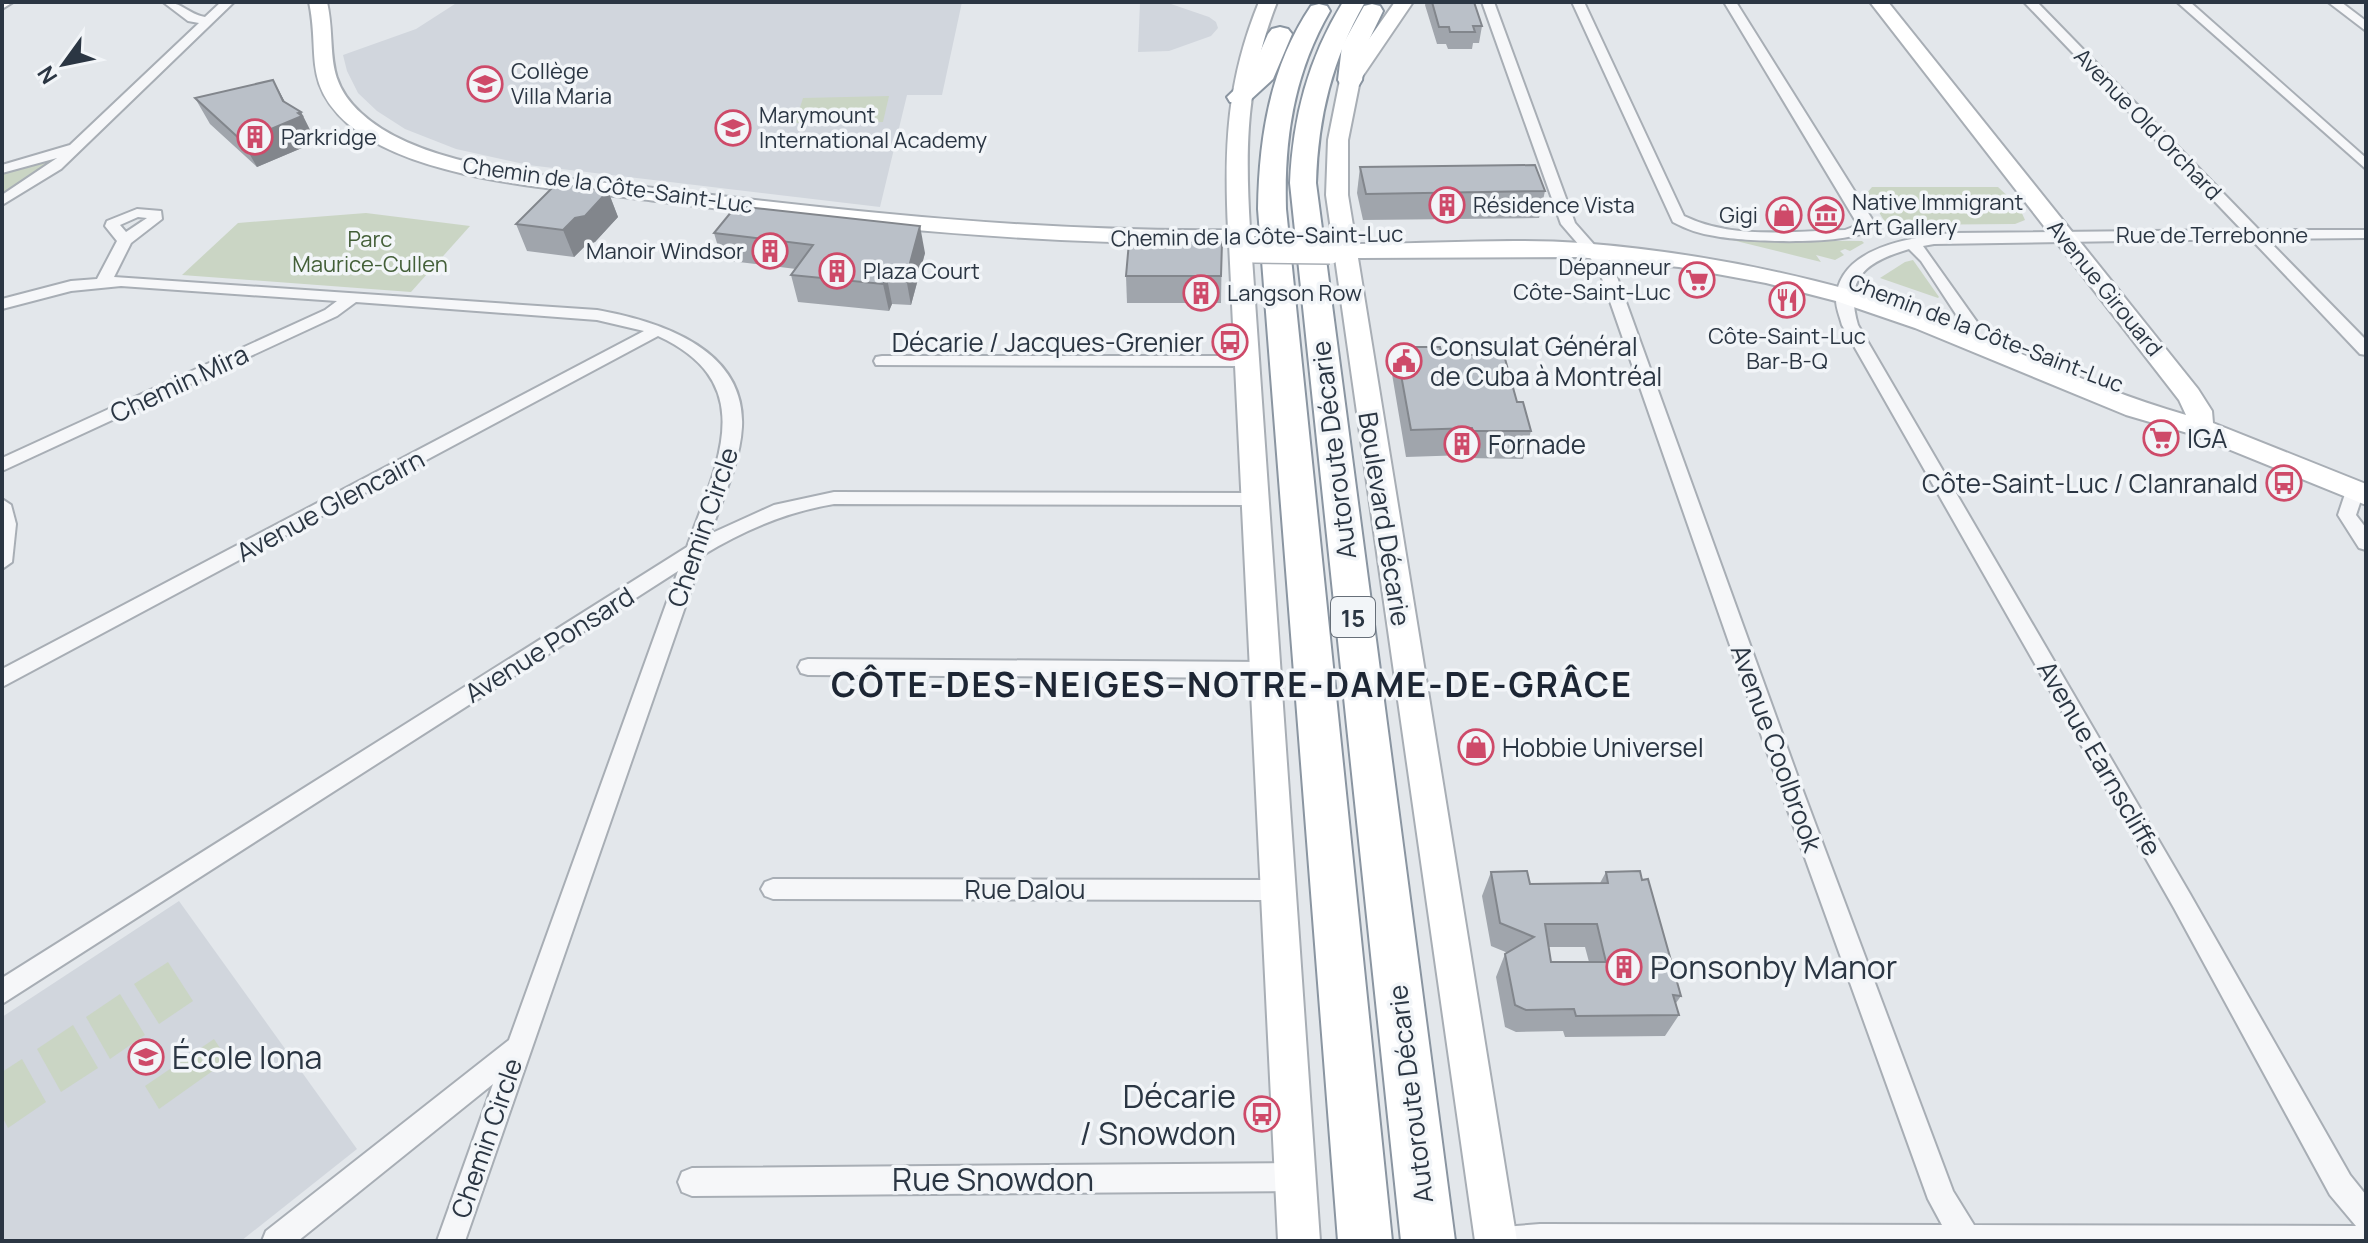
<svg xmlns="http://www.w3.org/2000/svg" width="2368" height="1243" viewBox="0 0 2368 1243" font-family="Manrope,sans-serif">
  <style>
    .built { fill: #d1d6dd }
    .green { fill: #cad5c4 }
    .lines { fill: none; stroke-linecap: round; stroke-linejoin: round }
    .street-casing { stroke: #a8aeb5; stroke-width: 4 }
    .secondary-casing { stroke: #a8aeb5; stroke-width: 4 }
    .highway-casing { stroke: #8a95a1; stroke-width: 4 }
    .street { fill: #f6f7f9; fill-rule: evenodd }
    .secondary { fill: #fff; fill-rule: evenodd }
    .highway { fill: #fff; fill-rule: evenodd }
    .secondary-bridge-casing { stroke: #a8aeb5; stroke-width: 28; stroke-linecap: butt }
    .secondary-bridge { stroke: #fff; stroke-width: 25 }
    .wall { fill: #a0a5ac; fill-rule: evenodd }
    .shaded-wall { fill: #82868c }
    .building { fill: #bac0c8; stroke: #82868c; stroke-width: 2; fill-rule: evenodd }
    .labels { text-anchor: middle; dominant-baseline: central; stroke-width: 7; stroke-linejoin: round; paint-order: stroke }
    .far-poi-label { font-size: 22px; fill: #2b3643; stroke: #f2f5f8; text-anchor: start }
    .far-street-label { font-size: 22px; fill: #2b3643; stroke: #f2f5f8 }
    .far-park-label { font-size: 22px; fill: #435f38; stroke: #f2f5f8 }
    .shield { fill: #f2f5f8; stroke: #676f79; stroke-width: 2 }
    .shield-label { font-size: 24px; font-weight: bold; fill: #2b3643 }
    .poi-label { font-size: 26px; fill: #2b3643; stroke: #f2f5f8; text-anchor: start }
    .street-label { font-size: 26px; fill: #2b3643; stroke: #f2f5f8 }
    .near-poi-label { font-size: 32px; fill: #2b3643; stroke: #f2f5f8; text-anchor: start }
    .near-street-label { font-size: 32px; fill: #2b3643; stroke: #f2f5f8 }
    .district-label { font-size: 34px; font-weight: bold; letter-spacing: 2px; fill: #1d2634; stroke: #f2f5f8 }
  </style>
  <rect width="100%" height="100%" fill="#e3e7eb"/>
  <g class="built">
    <polygon points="458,2 962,2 942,95 907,95 880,207 528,165 456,149 405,129 377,111 358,93 347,71 343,55 416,29"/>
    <polygon points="1140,2 1171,4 1209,17 1216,22 1218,28 1211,36 1169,51 1138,52"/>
    <polygon points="179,901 357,1149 241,1241 2,1241 2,1017"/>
  </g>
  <g class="green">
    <polygon points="889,96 883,122 795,123 803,98"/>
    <polygon points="41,160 49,160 51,163 2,196 2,173"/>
    <polygon points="1872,187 1998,187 2015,203 2008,203 2011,209 2020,209 2025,220 2015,224 1891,225 1885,222 1867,193"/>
    <polygon points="366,213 470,226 411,292 182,275 238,223"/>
    <polygon points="1732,240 1862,241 1864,243 1850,251 1845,249 1840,251 1844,255 1835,260 1816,255 1821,262"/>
    <polygon points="1913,260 1939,297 1938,298 1880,278 1905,262"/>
    <polygon points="168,962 193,1001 159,1024 134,984"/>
    <polygon points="120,994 145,1035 110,1059 86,1017"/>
    <polygon points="73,1025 98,1068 61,1092 37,1049"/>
    <polygon points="214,1039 228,1060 159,1109 145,1086"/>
    <polygon points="22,1059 46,1102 8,1128 2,1116 2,1072"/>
  </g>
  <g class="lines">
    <defs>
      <g id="street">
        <path d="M163 2C183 2 188 14 205 17L221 2H234L61 169 2 205V195L57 158 2 173V165L70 145 199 23 188 21Z"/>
        <path d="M1482 2H1494L1575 223 1613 266 1800 783 1953 1191 1974 1225 2356 1226 2330 1195 2174 908 1842 325C1840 317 1836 308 1836 300 1838 246 1914 237 1953 233L2242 230 2024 2H2037L2259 230H2366V238L2267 239 2366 340V355L2360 354 2251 239 1934 244 1923 246 1977 322 1975 325H1963L1921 261 1909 249C1865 262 1844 278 1858 325L2190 894 2350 1175 2366 1195V1241H1489L1493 1231 1503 1227 1540 1224 1942 1225 1928 1199 1778 783 1598 267 1561 224Z"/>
        <path d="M1572 2H1584L1684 216C1733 240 1792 231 1845 230L1858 225 1724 2H1736L1872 219 1871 229C1849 246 1745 242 1715 236 1700 234 1686 229 1673 222Z"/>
        <polygon points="2177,2 2190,2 2366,158 2366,169"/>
        <polygon points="2328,2 2341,2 2366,21 2366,31"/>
        <path d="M137 209 161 211 162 219 131 243 114 277 597 310C658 321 746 348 742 427 740 463 722 500 710 534L774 505 834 492 1255 493 1264 499 1255 505 834 504C786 512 744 530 703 555L465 1241H437L493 1084 298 1241H262L266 1231 509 1040 678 571 2 1004V978L687 547C716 465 762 384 658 336L2 687V669L644 331 597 320 356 302 337 316 2 471V458L325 310 337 301 121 286 71 291 2 309V299L71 281 97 279 117 241 105 226 107 221ZM138 217 147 218 126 232 120 225Z"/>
        <polygon points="882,356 1247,356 1255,361 1247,366 876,365 874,361 876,357"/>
        <polygon points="2355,485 2364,491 2356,515 2366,528 2366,550 2359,548 2338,515 2346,491"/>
        <polygon points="2,499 11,505 16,524 12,562 2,569"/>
        <polygon points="808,659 1265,662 1272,664 1275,670 1272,676 1265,678 808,675 801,673 798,667 801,661"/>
        <polygon points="773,879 1278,880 1286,883 1290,890 1286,897 1278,900 773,899 765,896 761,889 765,882"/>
        <polygon points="1295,1163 1305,1167 1309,1177 1305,1187 1295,1191 692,1196 682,1192 678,1182 682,1172 692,1168"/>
      </g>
      <g id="secondary">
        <polygon points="2,2 13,2 2,9"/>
        <path d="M309 2H327C337 47 322 77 361 113 425 173 577 178 662 189 850 212 1038 232 1228 230 1224 146 1227 80 1259 2H1277C1246 81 1245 146 1250 229L1261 231 1264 236 1261 241 1251 243 1320 1241H1278L1229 243C1037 246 846 225 656 201 568 189 417 183 348 124 302 83 320 53 309 2Z"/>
        <path d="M1395 2H1413L1360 80 1348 140V195L1356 244C1430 244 1507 238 1581 243 1672 250 1762 266 1850 290 1965 323 2071 382 2186 415L2179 400 1870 2H1888L2198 389 2212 411 2213 423 2366 484V505L2191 434 2126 415 1915 328 1836 301 1766 283 1679 267 1578 257 1358 258 1517 1241H1475L1335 258 1322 256 1319 251 1322 246 1333 244 1326 195 1328 140 1340 80Z"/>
      </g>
      <g id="highway">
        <path d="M1343 2H1365C1332 59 1318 117 1316 183L1455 1241H1401L1290 183C1293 117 1308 59 1343 2Z"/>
        <path d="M1319 4 1327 6 1330 11C1294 73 1284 138 1286 209L1392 1241H1338L1258 209C1259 137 1270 67 1311 6Z"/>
        <polygon points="1372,4 1380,6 1383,11 1366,46 1362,80 1359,85 1341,85 1338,80 1342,46 1364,6"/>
        <polygon points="1280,27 1288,29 1292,34 1273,79 1248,102 1230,102 1227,97 1250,75 1268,34 1272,29"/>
      </g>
    </defs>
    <use href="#street" class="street-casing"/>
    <use href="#secondary" class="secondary-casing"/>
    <use href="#highway" class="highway-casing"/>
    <use href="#street" class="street"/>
    <use href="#secondary" class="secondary"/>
    <use href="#highway" class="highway"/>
    <defs>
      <polyline id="secondary-bridge" points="1254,250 1330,251"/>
    </defs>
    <use href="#secondary-bridge" class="secondary-bridge-casing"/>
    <use href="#secondary-bridge" class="secondary-bridge"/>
  </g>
  <g class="wall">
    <polygon points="1426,2 1474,2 1482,26 1479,43 1473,43 1472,49 1448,49 1446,44 1437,44 1425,5"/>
    <polygon points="273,80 285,102 301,112 316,142 257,167 210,124 195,98"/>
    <polygon points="1360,167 1545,191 1539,218 1363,220 1357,193"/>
    <polygon points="608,191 618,217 595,242 586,245 574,257 527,251 516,224"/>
    <polygon points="714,233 925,253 911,305 892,304 889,311 798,302 791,275 796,269 722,260"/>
    <polygon points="1222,242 1221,303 1127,303 1126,276"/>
    <polygon points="1396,347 1517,402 1531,431 1523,459 1467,458 1466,455 1406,457 1392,374"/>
    <path d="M1491 872 1530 884 1600 883 1606 872 1681 996 1676 1003 1679 1015 1665 1036 1565 1037 1563 1031 1516 1032 1505 1027 1496 977 1505 954 1508 953 1491 946 1482 896ZM1549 947H1585L1589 962H1551Z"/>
  </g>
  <g class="shaded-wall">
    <polygon points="273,80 287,106 298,113 301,112 316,142 257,167 242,141 283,101"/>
    <polygon points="608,191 618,217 595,242 586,245 574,257 563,230 575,218"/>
    <polygon points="920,226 925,253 911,305 906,278"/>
    <polygon points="887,278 892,304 889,311 883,284"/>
  </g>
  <g class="building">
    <polygon points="1432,2 1474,2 1482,26 1473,26 1475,32 1450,32 1449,27 1439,27"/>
    <polygon points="273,80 283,101 301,112 298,113 302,116 242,141 195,98"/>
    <polygon points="1535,165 1545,191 1366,194 1360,167"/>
    <polygon points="556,184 608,191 585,216 575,218 563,230 516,224"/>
    <polygon points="736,206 920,226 906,278 887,278 883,284 791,275 813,245 714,233"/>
    <polygon points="1129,242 1222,242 1221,276 1126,276"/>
    <polygon points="1396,347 1440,347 1442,355 1504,355 1517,402 1523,402 1531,431 1473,431 1472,428 1411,430"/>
    <path d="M1527 871 1530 884 1608 883 1606 872 1640 871 1642 880 1648 879 1681 996 1673 995 1679 1015 1576 1016 1574 1009 1526 1010 1515 1005 1505 954 1534 937 1500 923 1491 872ZM1545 924H1597L1606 962H1551Z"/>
  </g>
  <defs>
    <symbol id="school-ring" viewBox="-11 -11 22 22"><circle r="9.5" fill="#f2f5f8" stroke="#ce4a69" stroke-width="1.5"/><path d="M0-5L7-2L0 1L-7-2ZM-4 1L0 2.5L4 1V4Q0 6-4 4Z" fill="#ce4a69"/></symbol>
    <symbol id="building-ring" viewBox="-11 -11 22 22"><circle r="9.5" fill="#f2f5f8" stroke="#ce4a69" stroke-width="1.5"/><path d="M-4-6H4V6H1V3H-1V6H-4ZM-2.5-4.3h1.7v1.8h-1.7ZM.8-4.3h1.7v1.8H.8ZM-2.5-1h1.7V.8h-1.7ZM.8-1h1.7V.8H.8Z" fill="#ce4a69"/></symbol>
    <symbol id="shop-ring" viewBox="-11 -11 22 22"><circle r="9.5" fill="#f2f5f8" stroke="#ce4a69" stroke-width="1.5"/><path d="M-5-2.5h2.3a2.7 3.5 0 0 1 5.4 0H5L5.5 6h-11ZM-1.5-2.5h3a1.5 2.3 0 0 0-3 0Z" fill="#ce4a69"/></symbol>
    <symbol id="museum-ring" viewBox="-11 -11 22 22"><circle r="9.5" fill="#f2f5f8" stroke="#ce4a69" stroke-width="1.5"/><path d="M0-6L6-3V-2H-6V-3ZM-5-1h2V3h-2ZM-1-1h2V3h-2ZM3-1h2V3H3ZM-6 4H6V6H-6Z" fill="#ce4a69"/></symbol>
    <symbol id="supermarket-ring" viewBox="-11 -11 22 22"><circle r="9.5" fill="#f2f5f8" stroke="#ce4a69" stroke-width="1.5"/><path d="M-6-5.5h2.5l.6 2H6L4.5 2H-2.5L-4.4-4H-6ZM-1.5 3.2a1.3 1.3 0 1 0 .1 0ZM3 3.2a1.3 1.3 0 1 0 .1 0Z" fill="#ce4a69"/></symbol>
    <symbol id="restaurant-ring" viewBox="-11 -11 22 22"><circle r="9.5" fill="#f2f5f8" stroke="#ce4a69" stroke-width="1.5"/><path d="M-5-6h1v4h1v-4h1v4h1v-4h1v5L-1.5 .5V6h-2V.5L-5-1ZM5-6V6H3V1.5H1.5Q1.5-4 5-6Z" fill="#ce4a69"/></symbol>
    <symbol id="bus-ring" viewBox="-11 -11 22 22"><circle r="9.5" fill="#f2f5f8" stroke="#ce4a69" stroke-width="1.5"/><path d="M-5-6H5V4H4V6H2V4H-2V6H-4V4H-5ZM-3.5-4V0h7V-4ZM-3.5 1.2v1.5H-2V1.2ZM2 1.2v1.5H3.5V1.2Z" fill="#ce4a69"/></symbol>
    <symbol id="civic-ring" viewBox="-11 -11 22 22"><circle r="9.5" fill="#f2f5f8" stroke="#ce4a69" stroke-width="1.5"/><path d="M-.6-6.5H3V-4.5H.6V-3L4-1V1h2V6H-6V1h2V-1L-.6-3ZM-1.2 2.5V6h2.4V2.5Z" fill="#ce4a69"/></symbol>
  </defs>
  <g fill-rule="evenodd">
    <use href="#school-ring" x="465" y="64" width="40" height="40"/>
    <use href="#school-ring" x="713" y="108" width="40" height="40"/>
    <use href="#building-ring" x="235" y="117" width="40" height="40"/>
    <use href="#building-ring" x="1427" y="185" width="40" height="40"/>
    <use href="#shop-ring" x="1764" y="195" width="40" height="40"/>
    <use href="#museum-ring" x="1806" y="195" width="40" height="40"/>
    <use href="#building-ring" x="750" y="231" width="40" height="40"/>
    <use href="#building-ring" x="817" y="251" width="40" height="40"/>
    <use href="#supermarket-ring" x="1677" y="260" width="40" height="40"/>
    <use href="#building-ring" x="1181" y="273" width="40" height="40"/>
    <use href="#restaurant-ring" x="1767" y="280" width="40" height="40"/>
    <use href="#bus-ring" x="1210" y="322" width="40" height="40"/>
    <use href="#civic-ring" x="1384" y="341" width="40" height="40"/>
    <use href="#supermarket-ring" x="2141" y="418" width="40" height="40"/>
    <use href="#building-ring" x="1442" y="424" width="40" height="40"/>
    <use href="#bus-ring" x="2264" y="463" width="40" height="40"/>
    <use href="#shop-ring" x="1456" y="727" width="40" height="40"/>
    <use href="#building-ring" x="1604" y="947" width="40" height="40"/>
    <use href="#school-ring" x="126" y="1037" width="40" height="40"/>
    <use href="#bus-ring" x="1242" y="1094" width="40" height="40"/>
  </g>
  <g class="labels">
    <g class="far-poi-label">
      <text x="511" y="71">Collège<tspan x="511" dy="25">Villa Maria</tspan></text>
      <text x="759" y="115">Marymount<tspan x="759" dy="25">International Academy</tspan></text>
      <text x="281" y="137">Parkridge</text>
      <text x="1852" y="202">Native Immigrant<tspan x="1852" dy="25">Art Gallery</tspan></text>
      <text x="1473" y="205">Résidence Vista</text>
      <text x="1758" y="215" text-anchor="end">Gigi</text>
      <text x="744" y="251" text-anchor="end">Manoir Windsor</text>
      <text x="1671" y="267" text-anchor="end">Dépanneur<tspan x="1671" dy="25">Côte-Saint-Luc</tspan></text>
      <text x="863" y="271">Plaza Court</text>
      <text x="1227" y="293">Langson Row</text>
      <text x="1787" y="336" text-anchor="middle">Côte-Saint-Luc<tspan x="1787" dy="25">Bar-B-Q</tspan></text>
    </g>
    <g class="far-street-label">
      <text transform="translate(2148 124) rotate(46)">Avenue Old Orchard</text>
      <text transform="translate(608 185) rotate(8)">Chemin de la Côte-Saint-Luc</text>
      <text x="2212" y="235">Rue de Terrebonne</text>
      <text transform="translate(1257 236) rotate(-1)">Chemin de la Côte-Saint-Luc</text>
      <text transform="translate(2105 288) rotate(51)">Avenue Girouard</text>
      <text transform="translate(1986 333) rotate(21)">Chemin de la Côte-Saint-Luc</text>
    </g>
    <g class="far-park-label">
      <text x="370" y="239">Parc<tspan x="370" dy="25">Maurice-Cullen</tspan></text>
    </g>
    <rect class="shield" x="1331" y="597" width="44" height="40" rx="6"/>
    <g class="shield-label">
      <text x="1353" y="617">15</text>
    </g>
    <g class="poi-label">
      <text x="1204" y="342" text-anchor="end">Décarie / Jacques-Grenier</text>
      <text x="1430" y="346">Consulat Général<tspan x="1430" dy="30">de Cuba à Montréal</tspan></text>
      <text x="2187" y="438">IGA</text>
      <text x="1488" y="444">Fornade</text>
      <text x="2258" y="483" text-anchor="end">Côte-Saint-Luc / Clanranald</text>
      <text x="1502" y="747">Hobbie Universel</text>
    </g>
    <g class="street-label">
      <text transform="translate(179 383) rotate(-25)">Chemin Mira</text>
      <text transform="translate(1333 450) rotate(-97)">Autoroute Décarie</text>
      <text transform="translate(330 505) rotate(-28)">Avenue Glencairn</text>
      <text transform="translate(1385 519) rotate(81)">Boulevard Décarie</text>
      <text transform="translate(702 527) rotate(-71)">Chemin Circle</text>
      <text transform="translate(549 644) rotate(-32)">Avenue Ponsard</text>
      <text transform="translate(1777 748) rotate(70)">Avenue Coolbrook</text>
      <text transform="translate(2100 758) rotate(60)">Avenue Earnscliffe</text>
      <text x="1025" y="889">Rue Dalou</text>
      <text transform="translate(1410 1094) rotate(-97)">Autoroute Décarie</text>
      <text transform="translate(486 1138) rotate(-71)">Chemin Circle</text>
    </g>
    <g class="near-poi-label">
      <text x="1650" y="967">Ponsonby Manor</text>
      <text x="172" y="1057">École Iona</text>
      <text x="1236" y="1096" text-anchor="end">Décarie<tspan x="1236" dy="37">/ Snowdon</tspan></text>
    </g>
    <g class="near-street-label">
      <text x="993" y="1179">Rue Snowdon</text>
    </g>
    <g class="district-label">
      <text x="1232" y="684">CÔTE-DES-NEIGES–NOTRE-DAME-DE-GRÂCE</text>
    </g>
  </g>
  <rect width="2368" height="1243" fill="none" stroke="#2b3643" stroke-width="8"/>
  <g transform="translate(64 64) rotate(237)" stroke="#f2f5f8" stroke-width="6" paint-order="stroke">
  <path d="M0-6L14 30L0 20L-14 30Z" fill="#2b3643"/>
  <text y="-12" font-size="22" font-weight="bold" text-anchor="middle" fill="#2b3643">N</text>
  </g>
</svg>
